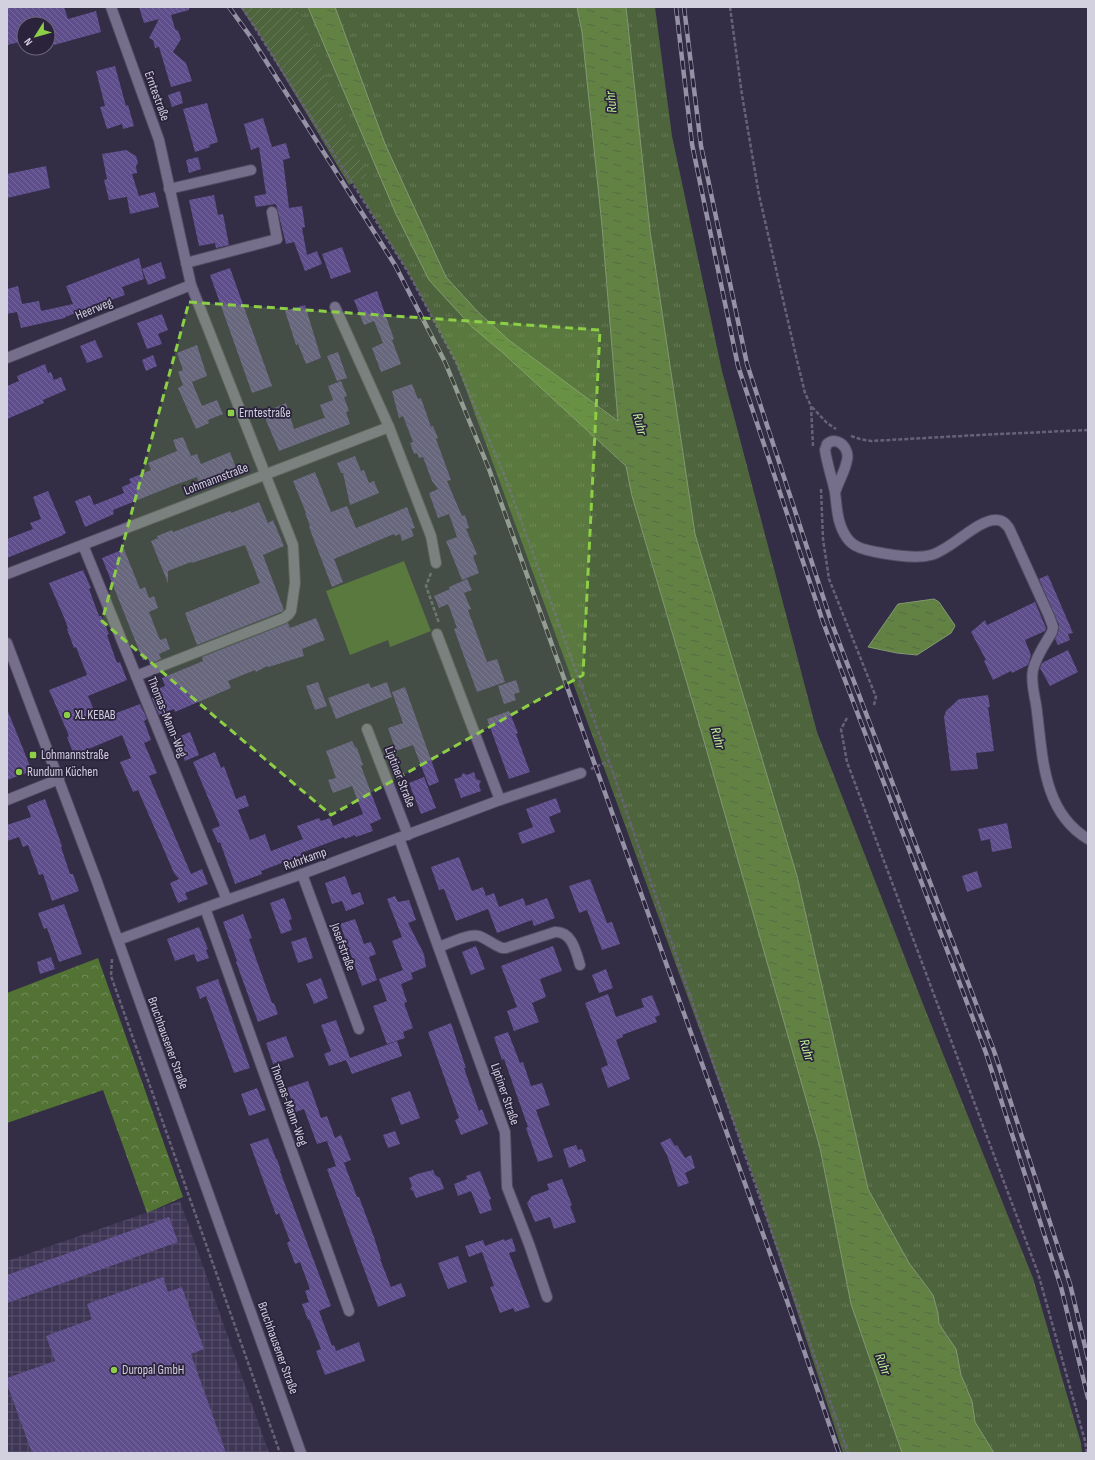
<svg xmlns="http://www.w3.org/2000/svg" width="1095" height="1460" viewBox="0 0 1095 1460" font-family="'Sofia Sans Condensed',sans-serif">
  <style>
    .industrial { fill: url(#industrial-grid) }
    .grass { fill: url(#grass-tufts) }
    .forest { fill: url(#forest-crowns) }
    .park { fill: #4e643c }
    .garden { fill: url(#garden-furrows) }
    .water { fill: url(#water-ripples); stroke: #839972 }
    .building { fill: url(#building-back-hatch) }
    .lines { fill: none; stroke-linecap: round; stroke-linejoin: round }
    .minor-casing { stroke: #504a62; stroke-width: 12 }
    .path { stroke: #676278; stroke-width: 2.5; stroke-dasharray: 4 2; stroke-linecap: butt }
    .minor { stroke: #766f8c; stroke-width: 10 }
    .rail-casing { stroke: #9692a5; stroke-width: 4.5 }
    .rail { stroke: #2a233b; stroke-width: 3; stroke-dasharray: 9; stroke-linecap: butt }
    .marked { fill: #8cce46; fill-opacity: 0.2; stroke: #8cce46; stroke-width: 3; stroke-dasharray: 8 5; stroke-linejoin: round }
    .poi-dot { fill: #8cce46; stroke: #2a233b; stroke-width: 1.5 }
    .labels { text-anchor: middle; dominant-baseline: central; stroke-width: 3.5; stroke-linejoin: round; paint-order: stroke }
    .street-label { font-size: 13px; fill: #d3d0e0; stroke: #2a233b }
    .poi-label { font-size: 13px; fill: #d3d0e0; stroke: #2a233b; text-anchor: start }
    .water-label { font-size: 14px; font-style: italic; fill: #c0f297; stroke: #2a233b }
  </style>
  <defs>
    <pattern id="industrial-grid" width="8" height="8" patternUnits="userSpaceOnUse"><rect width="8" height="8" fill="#3e3655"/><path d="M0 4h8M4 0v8" fill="none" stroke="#59526d"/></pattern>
    <pattern id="grass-tufts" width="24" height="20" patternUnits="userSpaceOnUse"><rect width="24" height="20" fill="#4e643c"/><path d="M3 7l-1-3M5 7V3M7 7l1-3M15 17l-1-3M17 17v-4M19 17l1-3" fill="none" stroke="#677958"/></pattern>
    <pattern id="forest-crowns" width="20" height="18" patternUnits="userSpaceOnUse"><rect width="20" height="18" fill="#527334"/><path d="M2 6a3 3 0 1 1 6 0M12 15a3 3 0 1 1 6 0" fill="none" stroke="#728c5b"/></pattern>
    <pattern id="garden-furrows" width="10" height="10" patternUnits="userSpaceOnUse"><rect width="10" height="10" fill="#4e643c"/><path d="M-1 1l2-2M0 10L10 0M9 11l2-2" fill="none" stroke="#677958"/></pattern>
    <pattern id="water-ripples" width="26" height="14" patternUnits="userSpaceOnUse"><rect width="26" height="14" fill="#618243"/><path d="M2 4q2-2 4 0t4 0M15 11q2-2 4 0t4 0" fill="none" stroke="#556a43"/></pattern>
    <pattern id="building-back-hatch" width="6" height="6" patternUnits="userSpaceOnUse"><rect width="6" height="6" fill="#5f4e8c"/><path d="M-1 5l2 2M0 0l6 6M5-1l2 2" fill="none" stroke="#75669c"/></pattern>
  </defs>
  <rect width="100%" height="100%" fill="#332d46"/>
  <polygon class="industrial" points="180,1201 269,1453 7,1453 7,1261"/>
  <g class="grass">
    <polygon points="296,7 577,7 582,32 602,226 618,421 510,341 478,312 472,327 503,353 626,466 632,496 702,734 820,1148 851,1304 902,1453 843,1453 753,1176 456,362 408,272 353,183"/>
    <polygon points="626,7 655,7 672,136 722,371 817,732 925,1009 1033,1278 1081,1443 1082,1453 994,1453 975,1422 972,1401 961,1375 956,1349 939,1324 938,1313 933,1295 909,1263 868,1189 797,876 695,534 650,231"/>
  </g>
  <polygon class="forest" points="98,958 183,1197 147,1213 103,1090 7,1123 7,993"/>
  <polygon class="park" points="404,561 431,631 390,647 388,640 350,655 326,591"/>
  <polygon class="garden" points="240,7 296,7 367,176 349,185 259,34"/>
  <g class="water">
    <polygon points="308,7 335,7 385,144 446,277 478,312 510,341 618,421 602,226 582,32 577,7 626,7 650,231 695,534 797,876 868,1189 909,1263 933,1295 938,1313 939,1324 956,1349 961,1375 972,1401 975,1422 994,1453 902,1453 851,1304 820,1148 702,734 632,496 626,466 503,353 472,327 429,280 396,214"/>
    <polygon points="934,599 939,602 954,624 955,626 951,633 917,655 897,653 868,647 898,604"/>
  </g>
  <g class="building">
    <polygon points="7,7 64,7 68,19 96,11 101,32 54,45 48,24 24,24 24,41 7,45"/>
    <polygon points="139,7 189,7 189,10 171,15 175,29 178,31 181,39 173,52 186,63 192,81 171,87 159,47 155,48 153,40 149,38 159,19 144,23"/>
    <polygon points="115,66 126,106 128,105 134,126 123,129 122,124 107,129 100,107 105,106 96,71"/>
    <polygon points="180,91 183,103 172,107 168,95"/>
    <polygon points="207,103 218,142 209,145 210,147 195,152 183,109"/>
    <polygon points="263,118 272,147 286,143 290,158 283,160 289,208 302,206 305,227 302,228 307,255 317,251 322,264 305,271 294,242 286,244 276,204 256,207 254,196 266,194 259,147 251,150 244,124"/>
    <polygon points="126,150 136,156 138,163 136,166 137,173 132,174 139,196 155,192 159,207 130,214 127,197 109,200 104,180 107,179 102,154"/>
    <polygon points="198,157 201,169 189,173 186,160"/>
    <polygon points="46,166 50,188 7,198 7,174"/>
    <polygon points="214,195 218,215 223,214 229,245 216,248 215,243 199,246 189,200"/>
    <polygon points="342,247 351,272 331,279 322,254"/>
    <polygon points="139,258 144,279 122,287 125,295 65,317 65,318 21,328 17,312 7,314 7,289 18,286 22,304 39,301 41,311 73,304 66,286"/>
    <polygon points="161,262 166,278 148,285 142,269"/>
    <polygon points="230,268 272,386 252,393 210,275"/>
    <polygon points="377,291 394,339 392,340 401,364 381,372 372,348 383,343 374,321 364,325 354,300"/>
    <polygon points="305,305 321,358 306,364 298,344 296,345 285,311"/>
    <polygon points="162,314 168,330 158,334 162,344 147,349 137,323"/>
    <polygon points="95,340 103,357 87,363 80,346"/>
    <polygon points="197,345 207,376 192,382 202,406 217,400 223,414 208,420 209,423 196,429 178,388 183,385 178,372 183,370 177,353"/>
    <polygon points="338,352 347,378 337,381 327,356"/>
    <polygon points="153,355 157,366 146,371 142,360"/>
    <polygon points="45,364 48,373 51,372 54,380 61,377 66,390 43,400 44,403 7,419 7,386 19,381 17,376"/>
    <polygon points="341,381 347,396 344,397 349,411 346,412 350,424 279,451 263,413 286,403 294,429 321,419 325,418 320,405 333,400 328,386"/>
    <polygon points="412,384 418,399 421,398 431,427 433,426 438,438 436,439 451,480 447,481 462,516 465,515 469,528 466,529 477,554 473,556 479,573 462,580 446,541 457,537 449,514 438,518 429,493 438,489 432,481 423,457 419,458 417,453 414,454 410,443 413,442 403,416 399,418 392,391"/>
    <polygon points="183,437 191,456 197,454 201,464 230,452 236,468 199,483 197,477 175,485 113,510 114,514 85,527 75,501 90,495 94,505 124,493 122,487 131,483 129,479 151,470 148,463 177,451 173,440"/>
    <polygon points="355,456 361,471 364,470 369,483 374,481 379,493 350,505 343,473 341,473 337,463"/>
    <polygon points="315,472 331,512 347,506 356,528 407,507 415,528 411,529 414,536 402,541 400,534 395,536 394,534 334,559 343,582 332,587 309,527 310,526 305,513 306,513 293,481"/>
    <polygon points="48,491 66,533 61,536 7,558 7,539 33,529 30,523 41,519 33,497"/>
    <polygon points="259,502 268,523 273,520 284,546 263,555 284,610 281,612 197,645 185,613 260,583 245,545 192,563 191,562 168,571 168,583 151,541 158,538 157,536 172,530 173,532 230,511 231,513"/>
    <polygon points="124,549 140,589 145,587 149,598 154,596 158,608 149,612 160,640 166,638 170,649 159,654 161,659 150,664 148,658 143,660 102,558"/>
    <polygon points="83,570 91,588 89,589 99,616 101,616 109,634 107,635 117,663 120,662 127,680 88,696 94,710 98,720 140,704 147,719 144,721 151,740 144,743 157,773 149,776 191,874 202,869 208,884 185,893 188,899 178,903 170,883 179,879 174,873 138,790 133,792 120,762 131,758 122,735 74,755 67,737 69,736 49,690 87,675 76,647 74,648 67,629 68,628 63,615 49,583"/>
    <polygon points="1048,575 1073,633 1068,634 1070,640 1058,645 1055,639 1058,633 1059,625 1039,579"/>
    <polygon points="467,579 472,590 464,593 471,609 468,610 487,662 497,659 505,682 477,692 454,629 457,628 448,604 439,608 434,596 450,589 449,587"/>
    <polygon points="1035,602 1046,628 1045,631 1025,640 1031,655 1028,665 1012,673 1011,671 993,680 984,661 986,660 971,632 985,620 987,625"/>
    <polygon points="316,618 325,640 302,649 304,656 275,665 268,667 267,666 256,672 255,670 228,681 231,688 175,712 174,709 159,715 152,698 155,697 153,691 165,686 162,678 203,661 202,657 288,623 290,628"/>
    <polygon points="1068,650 1078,672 1050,686 1040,668 1042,663"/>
    <polygon points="516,680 520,692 514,694 516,700 504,704 498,686"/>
    <polygon points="318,682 327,706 315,710 306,686"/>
    <polygon points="387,682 392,697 336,719 328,698 369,683 371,688"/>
    <polygon points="405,687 439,782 429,786 413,745 396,751 388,728 403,723 392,692"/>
    <polygon points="988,695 990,707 988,707 994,751 976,753 978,769 951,771 944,717 946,711 959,699"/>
    <polygon points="7,709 32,771 7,780"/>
    <polygon points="509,711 518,733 516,734 530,772 509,779 487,719"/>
    <polygon points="190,732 199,755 185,761 176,738"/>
    <polygon points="352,741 355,747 357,748 363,765 361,766 381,819 370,824 373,831 356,837 355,835 345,839 344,837 301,853 302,855 261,871 262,874 235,884 220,842 218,843 212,829 220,826 193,762 215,752 221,768 224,766 236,799 245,795 249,806 238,810 250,840 265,834 271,851 303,839 297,826 319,818 321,821 330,818 333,826 363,814 352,786 333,793 328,780 336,778 326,751"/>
    <polygon points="474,772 476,779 481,781 479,785 481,791 461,798 454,779 461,777 463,773 467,775"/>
    <polygon points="424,777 436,808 421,814 409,783"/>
    <polygon points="556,798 561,812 549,817 555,832 522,844 518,833 533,827 526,809"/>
    <polygon points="45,799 62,846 61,847 70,874 73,874 79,891 52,901 43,874 39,875 28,845 23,847 19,837 7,841 7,825 31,817 27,806"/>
    <polygon points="1007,823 1012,848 992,852 990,839 981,841 978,829"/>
    <polygon points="459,857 472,891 483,887 486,896 494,893 499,907 523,898 526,906 547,898 555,918 534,926 532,920 497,933 488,909 456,921 444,889 439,890 431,867"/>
    <polygon points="977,871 982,887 967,892 962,876"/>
    <polygon points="345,876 352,895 360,892 364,904 346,911 342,901 332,904 325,883"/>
    <polygon points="590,879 607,923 612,922 620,944 602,950 587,910 579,913 569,886"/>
    <polygon points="395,896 398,902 409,900 416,920 408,923 424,954 426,967 411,973 413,979 401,984 407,1002 404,1003 413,1028 403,1032 405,1038 387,1044 373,1006 387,1001 379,979 403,970 392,941 402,937 387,899"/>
    <polygon points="284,898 292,919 289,920 292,930 281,934 270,903"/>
    <polygon points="64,904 82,954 59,962 47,928 44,929 38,913"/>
    <polygon points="243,914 252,938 249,939 272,1003 274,1003 278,1014 258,1022 236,962 237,961 223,922"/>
    <polygon points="355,919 364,944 371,942 376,954 369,957 377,980 362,986 340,924"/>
    <polygon points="199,927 208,949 206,950 209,958 197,962 194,954 175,961 167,939"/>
    <polygon points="306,937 313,958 298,963 291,942"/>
    <polygon points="476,946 485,969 471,975 462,952"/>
    <polygon points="553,946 562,971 540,979 546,997 532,1003 539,1022 514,1031 507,1011 517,1007 501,966"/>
    <polygon points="51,957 55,969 40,974 37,962"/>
    <polygon points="606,969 613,988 599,993 592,975"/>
    <polygon points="321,978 328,998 314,1004 306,984"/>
    <polygon points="218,979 250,1068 234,1073 206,996 200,999 196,987"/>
    <polygon points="608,994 616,1017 644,1007 641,999 652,995 660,1015 655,1017 657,1022 622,1035 623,1037 616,1040 630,1079 608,1088 601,1068 608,1065 585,1003"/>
    <polygon points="336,1020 350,1058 397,1041 402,1056 352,1074 346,1060 329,1066 324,1054 331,1051 321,1025"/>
    <polygon points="451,1023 466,1068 464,1068 479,1111 482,1109 488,1124 461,1135 455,1120 459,1118 428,1032"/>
    <polygon points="508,1032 520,1063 523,1062 531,1086 542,1083 550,1105 536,1110 553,1157 538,1162 526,1128 528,1127 504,1059 502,1060 494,1037"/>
    <polygon points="286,1036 294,1057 273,1064 266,1043"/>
    <polygon points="308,1081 321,1118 327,1116 335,1138 341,1135 351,1160 341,1164 344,1163 357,1197 359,1197 374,1237 381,1259 380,1259 391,1287 401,1283 406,1296 378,1307 327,1169 336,1166 327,1141 317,1144 304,1109 296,1112 287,1088"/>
    <polygon points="257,1088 266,1110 249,1116 241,1094"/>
    <polygon points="410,1091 420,1118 401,1125 391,1098"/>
    <polygon points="395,1131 400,1144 388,1148 383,1135"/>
    <polygon points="268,1138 276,1159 277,1159 281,1171 280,1171 331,1306 319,1311 332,1346 334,1345 336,1351 359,1342 365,1361 325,1375 316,1351 321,1349 309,1319 308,1320 302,1304 309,1302 305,1291 310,1289 300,1262 295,1264 287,1243 290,1241 279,1213 276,1215 250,1144"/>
    <polygon points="670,1138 675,1146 677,1145 685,1158 691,1155 695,1168 685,1173 689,1183 678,1187 667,1155 660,1143"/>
    <polygon points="576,1145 578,1150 582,1149 586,1161 569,1168 563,1149"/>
    <polygon points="433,1170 435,1175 440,1178 444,1189 416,1198 413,1191 410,1189 412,1186 409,1178 417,1174"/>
    <polygon points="480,1171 491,1199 489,1200 492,1210 480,1214 471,1191 458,1196 454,1184 467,1179 466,1176"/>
    <polygon points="562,1179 572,1205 570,1206 576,1222 554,1229 550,1217 535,1222 527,1203 532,1196 549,1190 547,1184"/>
    <polygon points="169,1217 178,1242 7,1303 7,1275"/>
    <polygon points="512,1238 516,1251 509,1253 530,1307 515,1312 513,1308 500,1313 490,1287 494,1286 482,1252 469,1257 465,1246 483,1240 485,1246 504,1239 505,1241"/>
    <polygon points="458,1256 467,1282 448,1289 438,1263"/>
    <polygon points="163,1277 168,1292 182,1287 204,1349 191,1354 226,1453 32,1453 7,1384 7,1378 55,1361 46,1336 92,1319 87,1304"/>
  </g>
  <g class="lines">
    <defs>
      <g id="minor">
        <polyline points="111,7 159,140 191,285 293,545 295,583 291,611 289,614 284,618 136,676"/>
        <polyline points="169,189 251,170"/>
        <polyline points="186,263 277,239 272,212"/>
        <polyline points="335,307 389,427 431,536 436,563"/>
        <polyline points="7,358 191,285"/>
        <path d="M835 493C838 482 845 472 847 460 850 449 838 435 827 444L825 450C827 464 832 478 835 492 837 508 837 524 847 538 854 548 866 550 876 552 891 555 916 559 931 555 951 550 979 518 997 520 1003 520 1006 524 1009 528L1049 616 1053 627 1052 632C1045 644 1036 656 1033 670 1030 683 1036 699 1037 712 1043 758 1043 812 1088 839"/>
        <polyline points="83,545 227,900"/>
        <polyline points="7,574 389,427"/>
        <polyline points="437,634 500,800"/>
        <polyline points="7,643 96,879 301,1453"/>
        <polyline points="367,729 408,835"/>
        <polyline points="7,800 59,779"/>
        <polyline points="399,838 505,1132 507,1187 529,1244 547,1297"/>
        <polyline points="302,874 359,1029"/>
        <polyline points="205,908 349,1311"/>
        <polyline points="118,940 227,900 302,874 500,800 581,773"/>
        <path d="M439 947C448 944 469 933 479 936 487 939 494 945 502 948H506L555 932C572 931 576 952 580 965"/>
      </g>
    </defs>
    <use href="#minor" class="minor-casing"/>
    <g class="path">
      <polyline points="242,7 408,272 456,362 505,477 609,761 848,1453"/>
      <polyline points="730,7 742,95 759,195 796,356 805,393 811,406 813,446"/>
      <polyline points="812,407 827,423 836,429"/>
      <polyline points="851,436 860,439 871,441 979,435 1088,430"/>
      <polyline points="821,489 823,539 829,579 876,697 874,705"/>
      <polyline points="431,573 426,586 439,623"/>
      <polyline points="847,718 841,729 847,762 1038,1273 1085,1441 1087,1453"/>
      <polyline points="591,769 609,761"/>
      <polyline points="112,959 111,976 280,1453"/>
    </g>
    <use href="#minor" class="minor"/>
    <defs>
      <g id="rail">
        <polyline points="229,7 250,36 395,265 445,362 489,469 787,1301 839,1453"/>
        <polyline points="676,7 692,144 738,366 823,622 986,1053 1061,1287 1088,1398"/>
        <polyline points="684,7 701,146 747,364 831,621 994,1051 1070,1284 1088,1359"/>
      </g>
    </defs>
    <use href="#rail" class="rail-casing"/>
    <use href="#rail" class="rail"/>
  </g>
  <path class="marked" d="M189 302 600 330 583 675 331 815 102 621Z"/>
  <g class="poi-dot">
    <rect x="227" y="409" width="8" height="8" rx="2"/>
    <circle cx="67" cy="715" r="4"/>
    <rect x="29" y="751" width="8" height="8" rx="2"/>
    <circle cx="19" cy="772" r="4"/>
    <circle cx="114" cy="1370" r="4"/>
  </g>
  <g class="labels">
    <g class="street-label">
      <text transform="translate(157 96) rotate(70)">Erntestraße</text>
      <text transform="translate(94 309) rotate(-22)">Heerweg</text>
      <text transform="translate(216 479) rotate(-21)">Lohmannstraße</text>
      <text transform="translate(167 717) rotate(68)">Thomas-Mann-Weg</text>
      <text transform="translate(400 777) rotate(69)">Liptiner Straße</text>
      <text transform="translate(305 859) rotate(-20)">Ruhrkamp</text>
      <text transform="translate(343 947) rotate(70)">Josefstraße</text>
      <text transform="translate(168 1043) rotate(70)">Bruchhausener Straße</text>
      <text transform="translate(505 1094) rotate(71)">Liptiner Straße</text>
      <text transform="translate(289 1105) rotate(70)">Thomas-Mann-Weg</text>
      <text transform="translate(278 1348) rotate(70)">Bruchhausener Straße</text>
    </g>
    <g class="poi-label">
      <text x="239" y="413">Erntestraße</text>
      <text x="75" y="715">XL KEBAB</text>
      <text x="41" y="755">Lohmannstraße</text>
      <text x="27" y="772">Rundum Küchen</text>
      <text x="122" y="1370">Duropal GmbH</text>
    </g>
    <g class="water-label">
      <text transform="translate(611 102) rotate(-95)">Ruhr</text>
      <text transform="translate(640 424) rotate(75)">Ruhr</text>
      <text transform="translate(718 738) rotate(75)">Ruhr</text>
      <text transform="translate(807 1050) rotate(73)">Ruhr</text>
      <text transform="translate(883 1364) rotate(69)">Ruhr</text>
    </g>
  </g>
  <rect width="1095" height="1460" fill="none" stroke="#d3d0e0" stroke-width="16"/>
  <g transform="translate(36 36) rotate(233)"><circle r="19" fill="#2a233b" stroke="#6e687d"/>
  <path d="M0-3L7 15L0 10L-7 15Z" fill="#8cce46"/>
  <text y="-6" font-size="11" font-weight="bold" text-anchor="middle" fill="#d3d0e0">N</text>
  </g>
</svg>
